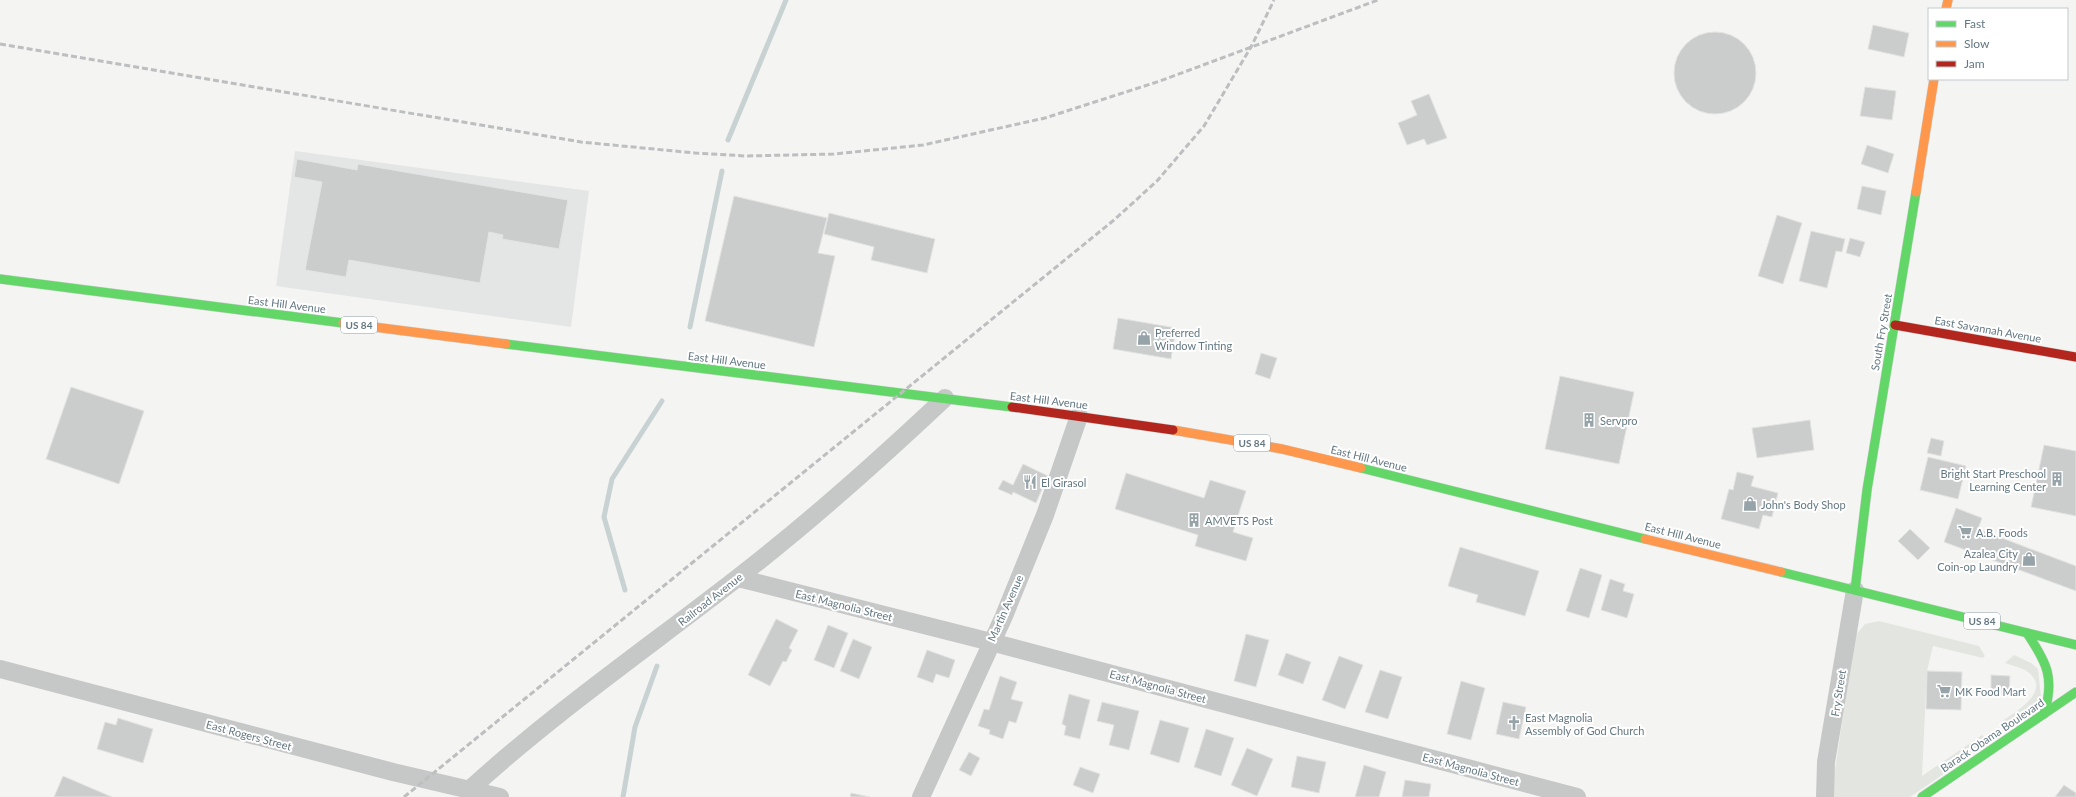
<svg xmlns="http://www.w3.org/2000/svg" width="2076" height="797" viewBox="0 0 2076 797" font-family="Lato,sans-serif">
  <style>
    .built { fill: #e4e6e5 }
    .green { fill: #e3e6e0 }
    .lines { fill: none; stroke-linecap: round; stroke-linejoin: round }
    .stream { stroke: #c8d2d3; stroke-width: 5 }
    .building { fill: #cbcdcd; stroke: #e3e3e2 }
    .fast-casing { stroke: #d0d2d2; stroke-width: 10 }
    .slow-casing { stroke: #d0d2d2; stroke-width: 10 }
    .jam-casing { stroke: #d0d2d2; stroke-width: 10 }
    .street { stroke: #c6c8c8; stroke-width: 18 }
    .fast { stroke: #63d668; stroke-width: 9 }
    .slow { stroke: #ff974d; stroke-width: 9 }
    .jam { stroke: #b3261e; stroke-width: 9 }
    .rail { stroke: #bcbebf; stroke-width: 3; stroke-dasharray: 6 3; stroke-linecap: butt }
    .labels { text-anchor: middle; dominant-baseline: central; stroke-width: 4; stroke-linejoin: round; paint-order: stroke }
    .shield { fill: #fff; stroke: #92a0a8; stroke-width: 1 }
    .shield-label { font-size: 10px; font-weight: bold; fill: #647882 }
    .street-label { font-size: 11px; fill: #647882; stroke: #fff }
    .poi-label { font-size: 11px; fill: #647882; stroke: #fff; text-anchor: start }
  </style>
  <rect width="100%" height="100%" fill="#f4f4f2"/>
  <polygon class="built" points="295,151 589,191 571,327 276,286"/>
  <g class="green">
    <polygon points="1879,621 1979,646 1985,656 1983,658 1933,646 1927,671 1922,776 1982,735 1988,740 1986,745 1910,797 1831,797 1855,636 1865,624"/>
    <path d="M2014 655 2031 663 2038 669 2041 697 2026 715 2008 730 2000 725 2001 722C2014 713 2053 691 2028 672 2021 667 2013 666 2005 663Z"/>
  </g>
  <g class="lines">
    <g class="stream">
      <polyline points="728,140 786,0"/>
      <polyline points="690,327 722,171"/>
      <polyline points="625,590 604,517 612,479 662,401"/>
      <polyline points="623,797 635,727 657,666"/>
    </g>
  </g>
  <g class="building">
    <polygon points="1873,25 1909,33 1904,57 1868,49"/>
    <circle cx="1715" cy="73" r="41"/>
    <polygon points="1865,87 1896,91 1892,120 1860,116"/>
    <polygon points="1429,94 1447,138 1427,145 1424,139 1407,145 1398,123 1417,115 1411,101"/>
    <polygon points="1867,145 1894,154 1888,173 1861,164"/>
    <polygon points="297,159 357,170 358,164 568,200 559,249 502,239 503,235 489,232 480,283 349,260 346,277 305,270 322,182 294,177"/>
    <polygon points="1862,186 1886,191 1881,215 1857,209"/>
    <polygon points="734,196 827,218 818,253 835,256 814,347 705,321"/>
    <polygon points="829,213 935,239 927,273 871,260 874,247 824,234"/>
    <polygon points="1777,215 1802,223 1783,284 1758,276"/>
    <polygon points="1811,231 1845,239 1842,252 1836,251 1827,288 1799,281"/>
    <polygon points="1850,238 1865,242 1860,257 1846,253"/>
    <polygon points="1118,318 1176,328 1171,359 1113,349"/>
    <polygon points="1261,353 1277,358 1270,379 1255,374"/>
    <polygon points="1560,376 1634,392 1619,464 1545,449"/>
    <polygon points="71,387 144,411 119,484 46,459"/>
    <polygon points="1810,420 1814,450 1757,458 1752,428"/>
    <polygon points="1931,438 1944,441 1941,456 1927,453"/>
    <polygon points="2044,445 2076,451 2076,516 2031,507"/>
    <polygon points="1928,457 1966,466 1958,499 1920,490"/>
    <polygon points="1023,464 1048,476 1036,503 1013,492 1012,495 998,489 1003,480 1013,485"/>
    <polygon points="1737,472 1754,476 1751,486 1778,493 1772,517 1763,515 1759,529 1721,519 1729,489 1733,490"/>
    <polygon points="1126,473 1204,498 1210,480 1246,491 1233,532 1253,538 1246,561 1195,546 1198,535 1115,509"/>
    <polygon points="1956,508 1982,518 1978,529 2076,566 2076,591 1944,542"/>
    <polygon points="1910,529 1930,548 1918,560 1898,541"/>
    <polygon points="1460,547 1539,571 1525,616 1476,602 1478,595 1448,586"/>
    <polygon points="1580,568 1602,575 1589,618 1566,611"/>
    <polygon points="1610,579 1625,584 1623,591 1634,594 1627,618 1601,610"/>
    <polygon points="776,619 798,630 789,648 792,650 786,662 783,661 770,686 748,675"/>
    <polygon points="828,625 848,633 834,668 814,660"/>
    <polygon points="1246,634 1269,640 1256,687 1234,681"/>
    <polygon points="853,639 872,647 859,679 840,671"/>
    <polygon points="927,650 955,660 949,678 936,674 933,683 917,677"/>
    <polygon points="1286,653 1311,662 1303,684 1278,675"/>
    <polygon points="1339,656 1363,665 1345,709 1322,700"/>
    <polygon points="1380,670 1402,677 1388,719 1365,712"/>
    <polygon points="1927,671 1962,672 1961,710 1926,709"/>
    <polygon points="1991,675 2010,676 2009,695 1991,695"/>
    <polygon points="1000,676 1017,682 1011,699 1023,702 1016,723 1009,721 1003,739 989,734 990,730 978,726 984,709 989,710"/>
    <polygon points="1461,681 1485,688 1471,740 1447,734"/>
    <polygon points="1069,694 1090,700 1080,739 1064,735 1066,726 1062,724"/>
    <polygon points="1102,702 1139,711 1129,750 1109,745 1114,725 1097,721"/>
    <polygon points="1503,702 1526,707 1519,739 1496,734"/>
    <polygon points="118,718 153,729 143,763 97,749 105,722 116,725"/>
    <polygon points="1160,720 1189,728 1179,763 1150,754"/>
    <polygon points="1206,729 1234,738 1221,776 1194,767"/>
    <polygon points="1247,748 1273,759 1257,796 1231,785"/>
    <polygon points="969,752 980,758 971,776 959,770"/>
    <polygon points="1297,756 1326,762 1319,793 1291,787"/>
    <polygon points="1364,765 1386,772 1379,797 1355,797"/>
    <polygon points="1080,767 1100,774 1093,793 1073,785"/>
    <polygon points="63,776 112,797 54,797"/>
    <polygon points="1405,780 1431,784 1429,797 1402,797"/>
    <polygon points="2064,785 2076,793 2076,797 2055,797"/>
    <polygon points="851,793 870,797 850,797"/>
  </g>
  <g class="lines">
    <defs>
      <g id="fast">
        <polyline points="0,279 343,323"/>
        <polyline points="506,344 1012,407"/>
        <polyline points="1361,468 1645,539"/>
        <polyline points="1781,572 2076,645"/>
        <polyline points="1855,590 1867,490 1916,192"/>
        <path d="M2027 633C2047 663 2055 678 2044 714"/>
        <polyline points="1922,797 2076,692"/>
      </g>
      <g id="slow">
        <polyline points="1946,9 1948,0"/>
        <polyline points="1916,192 1934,79"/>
        <polyline points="343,323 506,344"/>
        <polyline points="1173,430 1282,449 1361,468"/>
        <polyline points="1645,539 1781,572"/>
      </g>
      <g id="jam">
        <polyline points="1895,325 2076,357"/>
        <polyline points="1012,407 1173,430"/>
      </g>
    </defs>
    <use href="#fast" class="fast-casing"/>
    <use href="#slow" class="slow-casing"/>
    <use href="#jam" class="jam-casing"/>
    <g class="street">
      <polyline points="738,578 991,642 1577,797"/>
      <polyline points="0,669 393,772 500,797"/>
      <path d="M468 791C552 714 646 649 736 579 809 523 878 461 945 398"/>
      <polyline points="921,797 1004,616 1045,515 1079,416"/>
      <polyline points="1825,797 1826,762 1855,590"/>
    </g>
    <use href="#fast" class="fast"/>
    <use href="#slow" class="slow"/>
    <use href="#jam" class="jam"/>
    <g class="rail">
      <polyline points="0,44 581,142 695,153 746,156 834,154 923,145 1045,118 1160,81 1378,0"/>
      <polyline points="404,797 1114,220 1157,181 1204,126 1251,47 1274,0"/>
    </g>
  </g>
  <defs>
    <symbol id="shop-bare" viewBox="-9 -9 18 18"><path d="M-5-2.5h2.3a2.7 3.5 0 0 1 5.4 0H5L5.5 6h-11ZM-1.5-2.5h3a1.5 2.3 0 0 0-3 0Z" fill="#96a3a9" stroke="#fff" stroke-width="2.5" paint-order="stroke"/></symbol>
    <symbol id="building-bare" viewBox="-9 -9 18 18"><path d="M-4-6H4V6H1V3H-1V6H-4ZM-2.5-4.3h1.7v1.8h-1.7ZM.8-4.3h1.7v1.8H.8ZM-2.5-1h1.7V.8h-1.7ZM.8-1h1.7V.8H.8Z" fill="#96a3a9" stroke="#fff" stroke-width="2.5" paint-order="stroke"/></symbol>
    <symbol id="restaurant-bare" viewBox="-9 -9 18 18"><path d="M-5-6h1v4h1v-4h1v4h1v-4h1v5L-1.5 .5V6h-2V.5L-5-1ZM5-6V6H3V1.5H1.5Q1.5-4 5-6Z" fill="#96a3a9" stroke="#fff" stroke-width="2.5" paint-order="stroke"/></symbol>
    <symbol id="supermarket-bare" viewBox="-9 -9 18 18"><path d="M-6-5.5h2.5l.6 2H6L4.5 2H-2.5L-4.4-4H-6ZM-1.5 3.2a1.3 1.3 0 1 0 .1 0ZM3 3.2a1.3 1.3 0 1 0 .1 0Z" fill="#96a3a9" stroke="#fff" stroke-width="2.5" paint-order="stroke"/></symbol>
    <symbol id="church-bare" viewBox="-9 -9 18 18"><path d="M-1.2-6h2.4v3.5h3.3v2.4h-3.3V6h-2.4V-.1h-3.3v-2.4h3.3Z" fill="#96a3a9" stroke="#fff" stroke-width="2.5" paint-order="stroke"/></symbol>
  </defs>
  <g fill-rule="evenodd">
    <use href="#shop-bare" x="1134" y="328" width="20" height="20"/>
    <use href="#building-bare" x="1579" y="410" width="20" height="20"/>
    <use href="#building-bare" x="2047" y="469" width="20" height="20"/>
    <use href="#restaurant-bare" x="1020" y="472" width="20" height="20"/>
    <use href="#shop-bare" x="1740" y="494" width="20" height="20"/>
    <use href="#building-bare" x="1184" y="510" width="20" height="20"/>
    <use href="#supermarket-bare" x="1955" y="522" width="20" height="20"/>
    <use href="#shop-bare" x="2019" y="549" width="20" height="20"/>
    <use href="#supermarket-bare" x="1934" y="681" width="20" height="20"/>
    <use href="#church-bare" x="1504" y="713" width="20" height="20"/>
  </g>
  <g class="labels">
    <g class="shield">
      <rect x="341" y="317" width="36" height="16" rx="3"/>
      <rect x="1234" y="435" width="36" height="16" rx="3"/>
      <rect x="1964" y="613" width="36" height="16" rx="3"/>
    </g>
    <g class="shield-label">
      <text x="359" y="325">US 84</text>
      <text x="1252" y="443">US 84</text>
      <text x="1982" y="621">US 84</text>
    </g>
    <g class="street-label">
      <text transform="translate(287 304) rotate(7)">East Hill Avenue</text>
      <text transform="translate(1988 329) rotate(10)">East Savannah Avenue</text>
      <text transform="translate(1881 332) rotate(-80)">South Fry Street</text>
      <text transform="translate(727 360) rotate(7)">East Hill Avenue</text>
      <text transform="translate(1049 400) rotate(7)">East Hill Avenue</text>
      <text transform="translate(1369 458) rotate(14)">East Hill Avenue</text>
      <text transform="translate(1683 535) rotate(14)">East Hill Avenue</text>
      <text transform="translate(710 599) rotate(-38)">Railroad Avenue</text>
      <text transform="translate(844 605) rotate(14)">East Magnolia Street</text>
      <text transform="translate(1005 608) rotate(-66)">Martin Avenue</text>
      <text transform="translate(1158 686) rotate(15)">East Magnolia Street</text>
      <text transform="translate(1838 693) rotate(-81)">Fry Street</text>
      <text transform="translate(249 735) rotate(15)">East Rogers Street</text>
      <text transform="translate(1992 735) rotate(-34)">Barack Obama Boulevard</text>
      <text transform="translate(1471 769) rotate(15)">East Magnolia Street</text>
    </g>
    <g class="poi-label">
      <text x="1155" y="332">Preferred<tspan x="1155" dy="13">Window Tinting</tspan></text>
      <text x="1600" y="420">Servpro</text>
      <text x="2046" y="473" text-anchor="end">Bright Start Preschool<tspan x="2046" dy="13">Learning Center</tspan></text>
      <text x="1041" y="482">El Girasol</text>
      <text x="1761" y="504">John's Body Shop</text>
      <text x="1205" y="520">AMVETS Post</text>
      <text x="1976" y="532">A.B. Foods</text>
      <text x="2018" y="553" text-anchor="end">Azalea City<tspan x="2018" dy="13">Coin-op Laundry</tspan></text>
      <text x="1955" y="691">MK Food Mart</text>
      <text x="1525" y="717">East Magnolia<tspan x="1525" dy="13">Assembly of God Church</tspan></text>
    </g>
  </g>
  <rect x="1928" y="8" width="140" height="72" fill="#ffffff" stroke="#c1c9cd"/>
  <rect x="1936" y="21" width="20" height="6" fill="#63d668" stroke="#c1c9cd"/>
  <text x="1964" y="28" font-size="12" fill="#647882">Fast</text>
  <rect x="1936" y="41" width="20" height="6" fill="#ff974d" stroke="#c1c9cd"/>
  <text x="1964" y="48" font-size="12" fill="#647882">Slow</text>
  <rect x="1936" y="61" width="20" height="6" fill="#b3261e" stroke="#c1c9cd"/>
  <text x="1964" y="68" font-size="12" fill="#647882">Jam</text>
</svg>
